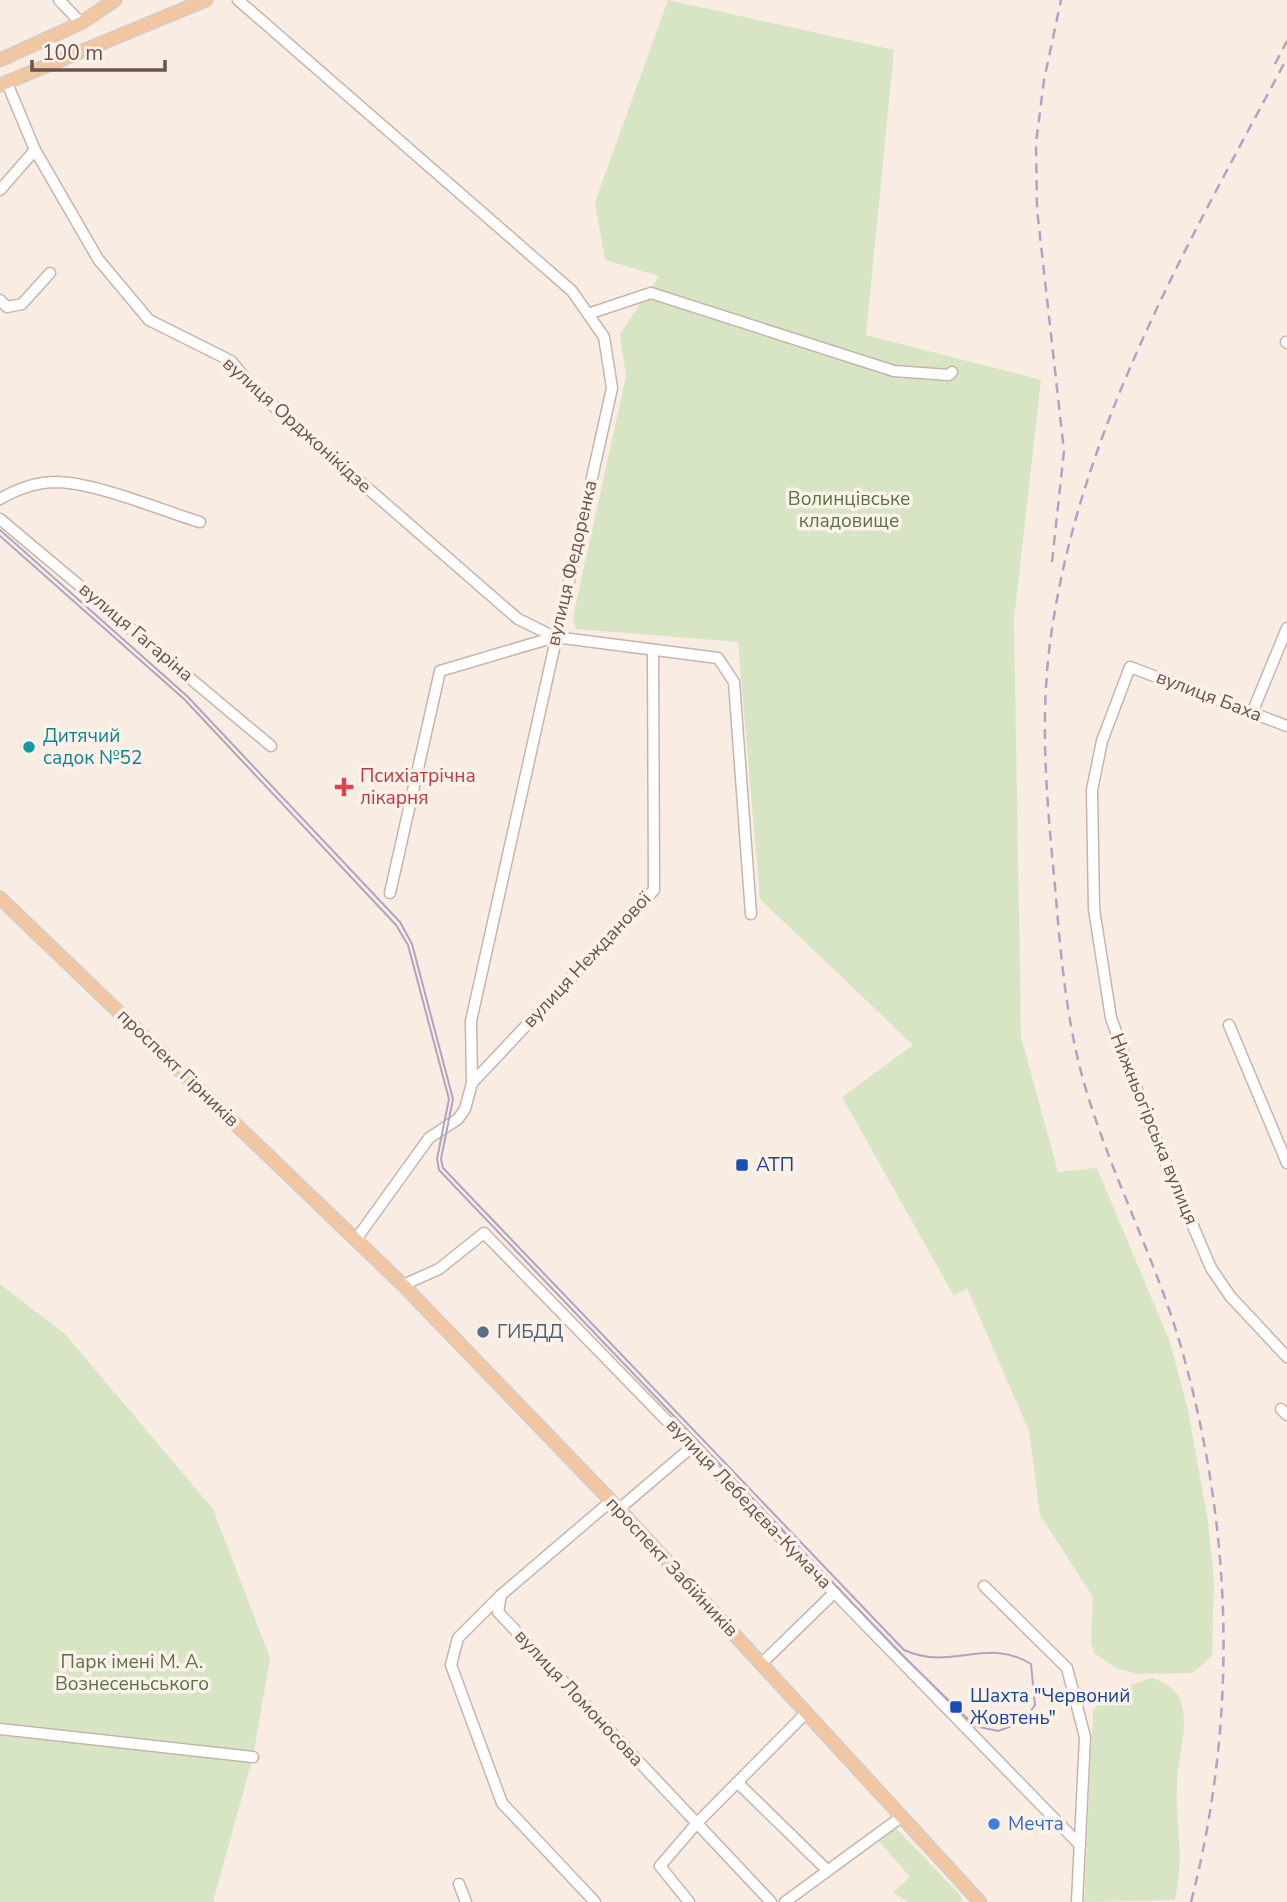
<svg xmlns="http://www.w3.org/2000/svg" width="1287" height="1902" viewBox="0 0 1287 1902" font-family="'Nunito Sans',sans-serif">
  <style>
    .green { fill: #d7e5c4 }
    .lines { fill: none; stroke-linecap: round; stroke-linejoin: round }
    .minor-casing { stroke: #c8b4ab; stroke-width: 13 }
    .major-casing { stroke: #d4cbc9; stroke-width: 15 }
    .minor { stroke: #fff; stroke-width: 10 }
    .major { stroke: #f1c7a3; stroke-width: 12 }
    .tram { stroke: #afa4c1; stroke-width: 2 }
    .rail { stroke: #afa4c1; stroke-width: 2.5; stroke-dasharray: 10 7; stroke-linecap: butt }
    .culture-dot { fill: #0f9aa8; stroke: #fdf2e9; stroke-width: 2.5 }
    .health-dot { fill: #e0444e; stroke: #fdf2e9; stroke-width: 2.5 }
    .transit-dot { fill: #1a4fb4; stroke: #fdf2e9; stroke-width: 2.5 }
    .service-dot { fill: #5c6f8a; stroke: #fdf2e9; stroke-width: 2.5 }
    .shop-dot { fill: #3f7fe0; stroke: #fdf2e9; stroke-width: 2.5 }
    .labels { text-anchor: middle; dominant-baseline: central; stroke-width: 7; stroke-linejoin: round; paint-order: stroke }
    .street-label { font-size: 19px; fill: #6e534c; stroke: #fdf2e9 }
    .park-label { font-size: 19px; fill: #5b7346; stroke: #fdf2e9 }
    .culture-label { font-size: 19px; fill: #0d838f; stroke: #fdf2e9; text-anchor: start }
    .health-label { font-size: 19px; fill: #be3a42; stroke: #fdf2e9; text-anchor: start }
    .transit-label { font-size: 19px; fill: #164399; stroke: #fdf2e9; text-anchor: start }
    .service-label { font-size: 19px; fill: #4e5e75; stroke: #fdf2e9; text-anchor: start }
    .shop-label { font-size: 19px; fill: #366cbe; stroke: #fdf2e9; text-anchor: start }
  </style>
  <rect width="100%" height="100%" fill="#f9ede3"/>
  <g class="green">
    <polygon points="668,0 894,50 866,335 1041,380 1014,619 1021,1037 1058,1172 1097,1168 1170,1342 1188,1410 1208,1522 1214,1581 1212,1656 1193,1673 1137,1674 1116,1668 1094,1653 1091,1643 1093,1597 1040,1515 1029,1431 967,1288 954,1296 842,1097 913,1045 760,899 738,642 576,629 573,617 626,376 620,334 659,276 605,260 595,202"/>
    <polygon points="0,1284 65,1334 213,1509 270,1658 253,1757 213,1902 0,1902"/>
    <path d="M1153 1678C1165 1683 1177 1689 1181 1702 1189 1726 1178 1757 1177 1782 1175 1826 1185 1854 1175 1900L1084 1902 1093 1711C1103 1694 1135 1682 1153 1678Z"/>
    <polygon points="896,1828 961,1896 962,1902 908,1902 893,1892 910,1877 879,1841"/>
  </g>
  <g class="lines">
    <defs>
      <g id="minor">
        <polyline points="59,0 81,23"/>
        <polyline points="238,0 572,291 604,337 612,388 471,1021 472,1083 465,1109 458,1119 429,1138 357,1238"/>
        <polyline points="7,83 35,150 98,259 149,320 231,361 256,391 518,619 555,637"/>
        <polyline points="0,190 35,150"/>
        <polyline points="0,300 7,307 22,304 50,273"/>
        <polyline points="588,314 651,293 894,371 949,375 952,372"/>
        <polyline points="1286,342 1287,343"/>
        <path d="M0 499C17 489 37 482 57 482 97 483 160 510 200 522"/>
        <polyline points="0,519 271,746"/>
        <polyline points="1252,713 1287,628"/>
        <polyline points="1287,726 1130,667 1102,741 1092,790 1094,909 1111,1018 1151,1128 1211,1268 1230,1296 1287,1357"/>
        <polyline points="390,893 440,671 555,637 718,658 734,682 751,914"/>
        <polyline points="1229,1025 1287,1163"/>
        <polyline points="472,1083 654,890 653,650"/>
        <polyline points="403,1285 439,1269 484,1233 1080,1845"/>
        <polyline points="1281,1409 1287,1415"/>
        <polyline points="611,1501 501,1595 498,1612 771,1902"/>
        <polyline points="619,1509 693,1446"/>
        <polyline points="984,1586 1067,1668 1085,1737 1077,1902"/>
        <polyline points="501,1595 458,1638 451,1665 502,1803 595,1902"/>
        <polyline points="761,1664 835,1592"/>
        <polyline points="0,1729 253,1757"/>
        <polyline points="738,1783 827,1870"/>
        <polyline points="459,1884 466,1902"/>
        <polyline points="689,1902 660,1866 697,1823 805,1714"/>
        <polyline points="785,1902 901,1817"/>
      </g>
      <g id="major">
        <polyline points="0,60 81,23 115,0"/>
        <polyline points="0,85 206,0"/>
        <polyline points="0,898 403,1285 619,1509 980,1902"/>
      </g>
    </defs>
    <use href="#minor" class="minor-casing"/>
    <use href="#major" class="major-casing"/>
    <use href="#minor" class="minor"/>
    <use href="#major" class="major"/>
    <path class="tram" d="M0 530 187 696 400 922 412 944 453 1099 441 1159 443 1168 904 1650C953 1672 986 1636 1031 1664L1035 1705 1023 1722 998 1731 975 1726 900 1653 439 1170 437 1159 449 1099 408 945 396 925 184 699 0 536"/>
    <g class="rail">
      <polyline points="1275,64 1287,41"/>
      <polyline points="1052,562 1064,451 1037,209 1036,143 1044,80 1061,0"/>
      <path d="M1191 1902C1239 1716 1233 1524 1179 1340 1151 1247 1104 1161 1080 1068 1065 1008 1060 947 1055 886 1047 803 1039 719 1051 636 1080 427 1190 241 1287 58"/>
    </g>
  </g>
  <circle class="culture-dot" cx="29" cy="747" r="7"/>
  <path class="health-dot" d="M340.5 776.5h7v7h7v7h-7v7h-7v-7h-7v-7h7z"/>
  <g class="transit-dot">
    <rect x="735" y="1158" width="14" height="14" rx="3.5"/>
    <rect x="949" y="1700" width="14" height="14" rx="3.5"/>
  </g>
  <circle class="service-dot" cx="483" cy="1332" r="7"/>
  <circle class="shop-dot" cx="994" cy="1824" r="7"/>
  <g class="labels">
    <g class="street-label">
      <text transform="translate(297 425) rotate(42)">вулиця Орджонікідзе</text>
      <text transform="translate(572 563) rotate(-77)">вулиця Федоренка</text>
      <text transform="translate(136 632) rotate(40)">вулиця Гагаріна</text>
      <text transform="translate(1209 696) rotate(21)">вулиця Баха</text>
      <text transform="translate(587 960) rotate(-47)">вулиця Нежданової</text>
      <text transform="translate(178 1068) rotate(44)">проспект Гірників</text>
      <text transform="translate(1154 1129) rotate(68)">Нижньогірська вулиця</text>
      <text transform="translate(749 1504) rotate(46)">вулиця Лебедєва-Кумача</text>
      <text transform="translate(672 1567) rotate(47)">проспект Забійників</text>
      <text transform="translate(579 1698) rotate(47)">вулиця Ломоносова</text>
    </g>
    <g class="park-label">
      <text x="849" y="499">Волинцівське<tspan x="849" dy="22">кладовище</tspan></text>
      <text x="132" y="1662">Парк імені М. А.<tspan x="132" dy="22">Вознесеньського</tspan></text>
    </g>
    <g class="culture-label">
      <text x="43" y="736">Дитячий<tspan x="43" dy="22">садок №52</tspan></text>
    </g>
    <g class="health-label">
      <text x="360" y="776">Психіатрічна<tspan x="360" dy="22">лікарня</tspan></text>
    </g>
    <g class="transit-label">
      <text x="756" y="1165">АТП</text>
      <text x="970" y="1696">Шахта "Червоний<tspan x="970" dy="22">Жовтень"</tspan></text>
    </g>
    <g class="service-label">
      <text x="497" y="1332">ГИБДД</text>
    </g>
    <g class="shop-label">
      <text x="1008" y="1824">Мечта</text>
    </g>
  </g>
  <path d="M32 60v10h133v-10" fill="none" stroke="#6e534c" stroke-width="3.5"/>
  <text x="42" y="60" font-size="21" fill="#6e534c" stroke="#fdf2e9" stroke-width="5" paint-order="stroke">100 m</text>
</svg>
